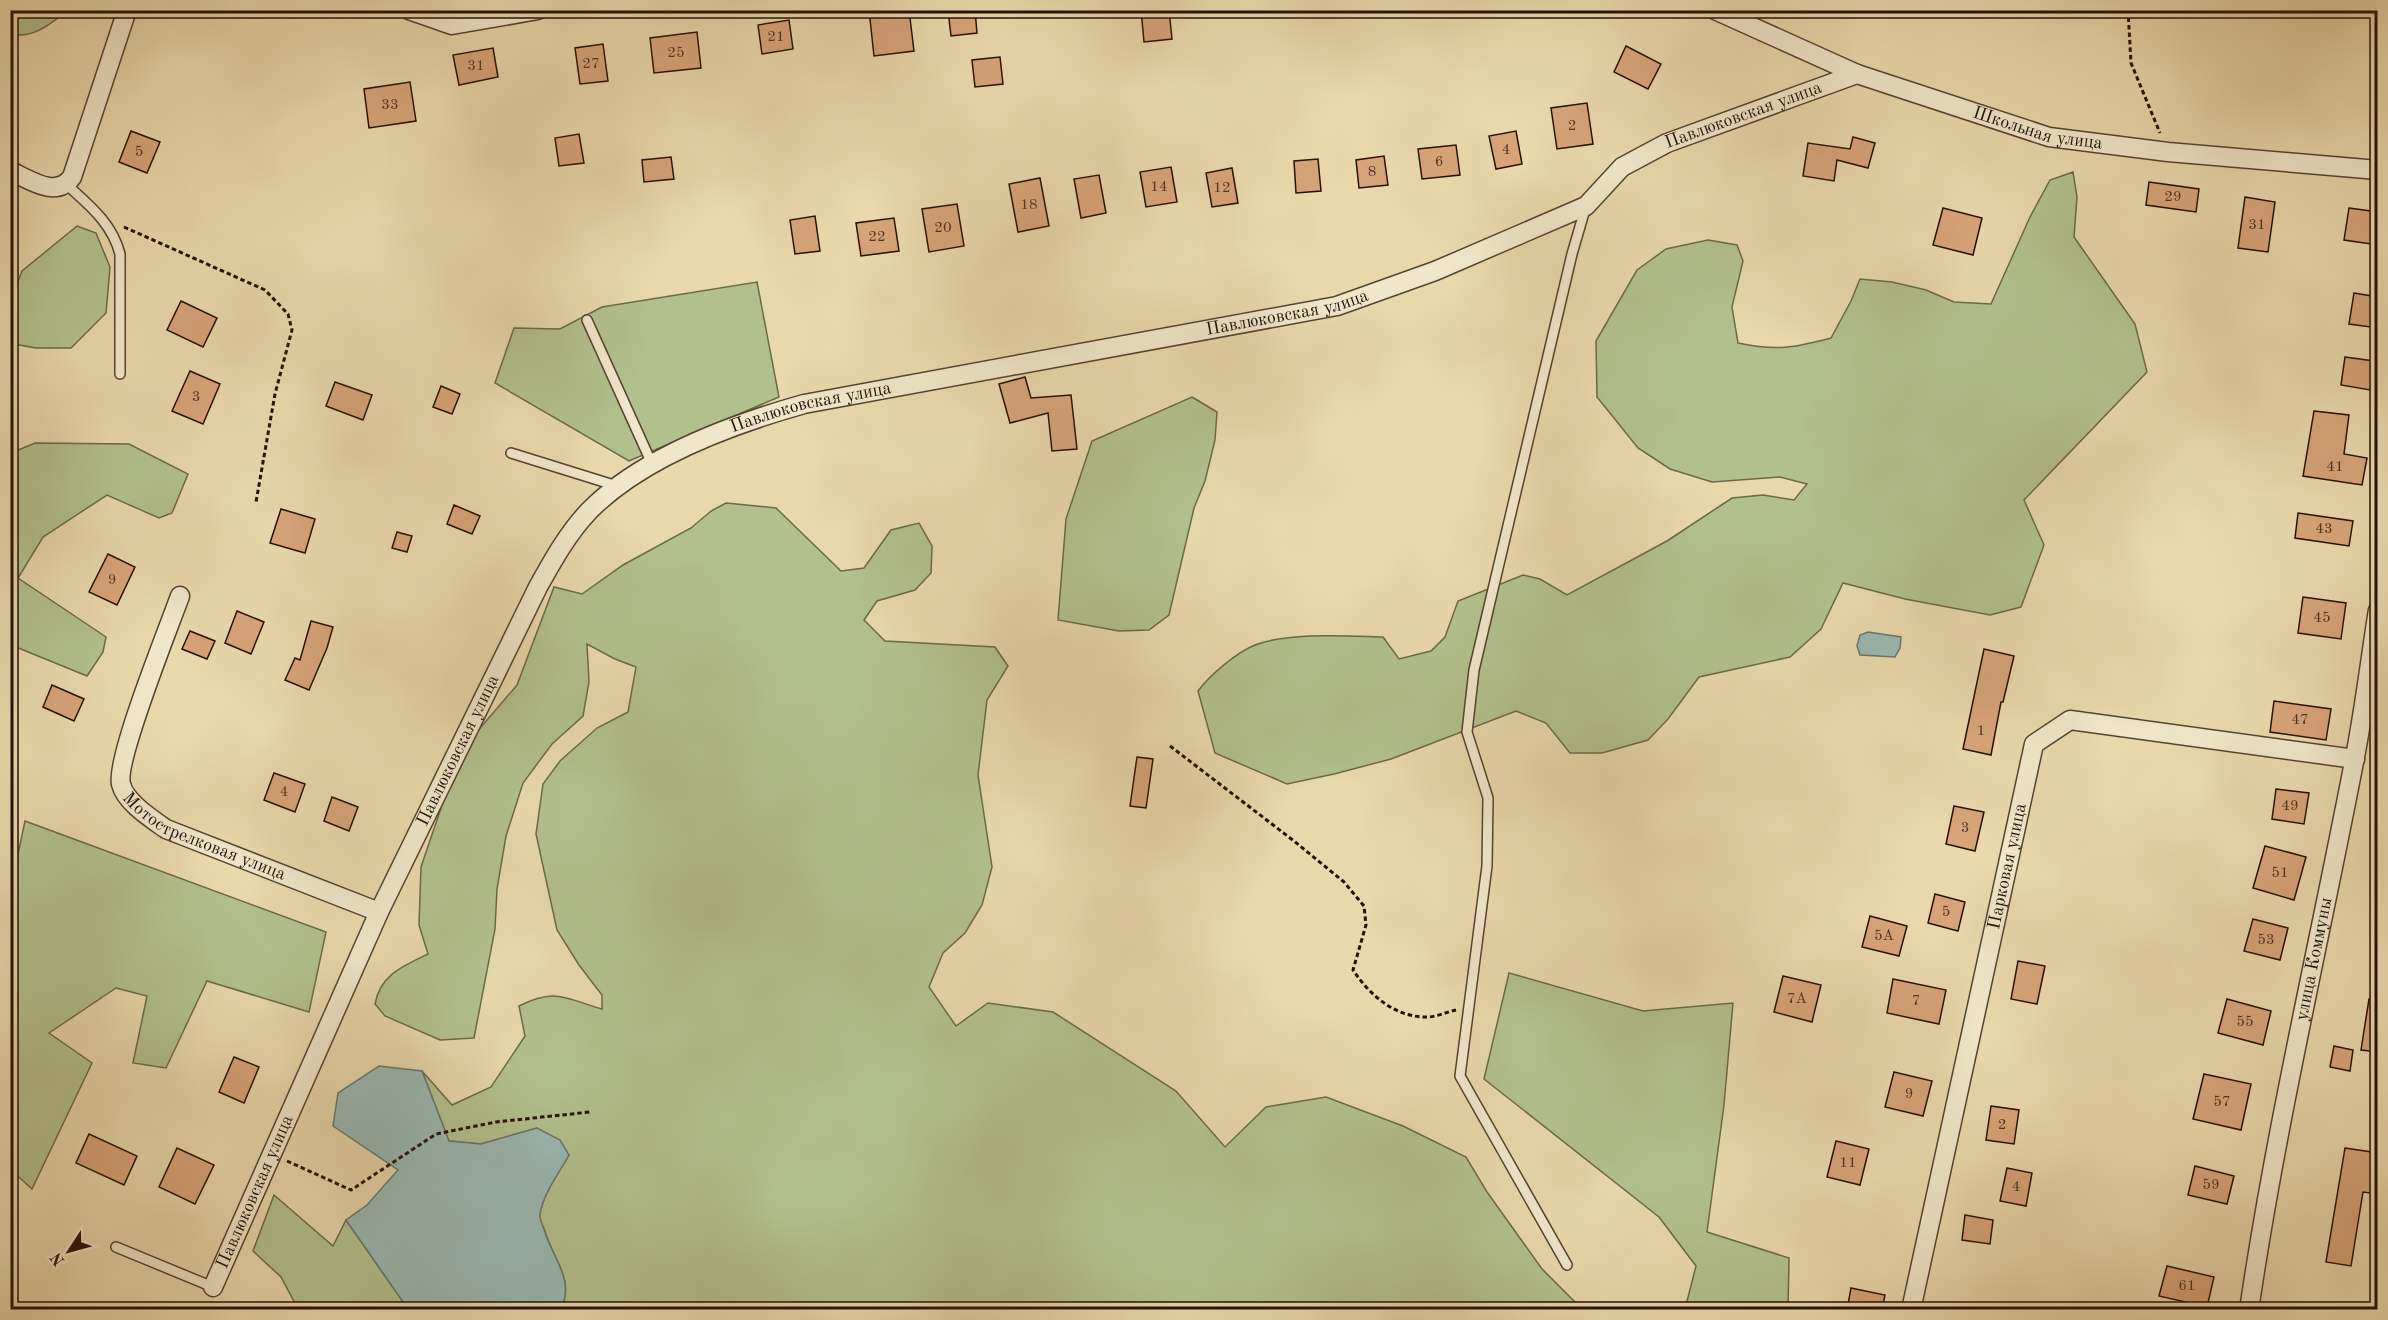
<svg xmlns="http://www.w3.org/2000/svg" width="2388" height="1320" viewBox="0 0 2388 1320" font-family="'Old Standard TT',serif">
  <style>
    .green { fill: #b2c08d; stroke: #6c684a; stroke-width: 1.5 }
    .water { fill: #99b8b1; stroke: #6b756d; stroke-width: 1.5 }
    .building { fill: #d7a379; stroke: #251006; stroke-width: 1.5 }
    .lines { fill: none; stroke-linecap: round; stroke-linejoin: round }
    .service-casing { stroke: #564230; stroke-width: 12 }
    .minor-casing { stroke: #564230; stroke-width: 21 }
    .path { stroke: #251006; stroke-width: 3; stroke-dasharray: 4.5 3; stroke-linecap: butt }
    .service { stroke: #f0e6c9; stroke-width: 9 }
    .minor { stroke: #f0e6c9; stroke-width: 18 }
    .labels { text-anchor: middle; dominant-baseline: central; stroke-width: 4.5; stroke-linejoin: round; paint-order: stroke }
    .number-label { font-size: 15px; fill: #523523 }
    .street-label { font-size: 18px; fill: #251006; stroke: #f0e6c9 }
  </style>
  <rect width="100%" height="100%" fill="#e8d8ac"/>
  <filter id="stains"><feTurbulence type="fractalNoise" baseFrequency=".00333" numOctaves="4"/><feColorMatrix values="0 0 0 0 .2 0 0 0 0 .09 0 0 0 0 .02 0 0 0 .5 -.17"/></filter>
  <radialGradient id="worn" r=".72"><stop offset=".6" stop-color="#630" stop-opacity="0"/><stop offset="1" stop-color="#630" stop-opacity=".3"/></radialGradient>
  <g class="green">
    <path d="M10 11 11 10 67 11C50 24 33 39 11 34Z"/>
    <path d="M2073 172 2077 197 2074 237 2135 324 2147 372 2024 500 2044 545 2021 607 1990 615 1905 599 1843 583 1821 629 1790 657 1699 677 1668 719 1648 740 1602 753H1570L1546 723 1516 711 1391 759 1334 774 1287 784 1215 753 1198 691C1210 675 1237 652 1255 645 1289 632 1347 636 1383 637L1399 659 1431 651 1445 637 1458 601 1523 575 1540 579 1567 595 1667 541 1732 498 1763 495 1794 500 1807 484 1780 477 1712 482 1670 469 1638 448 1597 397 1596 341 1637 270 1666 249 1708 240 1737 245 1743 261 1732 307 1738 343C1776 351 1794 348 1831 338L1851 301 1860 279 1892 282 1926 290 1954 302 1991 304 2030 217 2050 180Z"/>
    <polygon points="77,226 96,233 110,267 106,313 71,348 36,348 14,344 12,297 22,271"/>
    <polygon points="757,282 779,397 629,461 495,383 514,328 560,329 602,307"/>
    <polygon points="1192,397 1217,412 1215,440 1205,481 1194,508 1169,615 1149,630 1119,631 1058,620 1066,519 1092,441"/>
    <polygon points="35,443 129,444 188,474 172,513 159,518 107,495 43,537 18,578 106,637 103,652 87,676 11,645 11,453"/>
    <path d="M726 503 776 508 841 571 864 568 891 530 919 523 932 546 931 573 915 590 877 601 864 620 885 641 995 647 1008 666 987 700 978 775 992 867 982 905 965 933 943 953 929 987 956 1026 988 1003 1053 1012 1176 1091 1225 1147 1266 1107 1326 1097 1403 1126 1466 1157 1487 1192 1542 1269 1582 1309H561C575 1279 553 1260 545 1231 543 1226 539 1219 540 1214 543 1193 559 1173 569 1155L537 1128 481 1144 449 1141 422 1071 452 1105 491 1087 525 1036 519 1006C556 987 566 999 602 1009V995L579 965 557 930 536 834 543 784 560 761 597 728 628 712 636 667 615 659 587 644 589 682 583 716 552 744 523 783 506 836 497 889 495 929 474 1038 440 1040 385 1016 375 1004C380 975 403 966 428 954L419 925 421 867 453 773 476 733 517 685 554 587 582 594 623 565 691 528 711 511Z"/>
    <polygon points="25,821 326,932 309,1012 207,981 166,1068 133,1063 147,996 116,988 49,1033 92,1063 32,1189 10,1169 11,929 14,873"/>
    <polygon points="1509,973 1643,1011 1733,1003 1724,1105 1707,1232 1789,1258 1788,1309 1685,1309 1696,1266 1659,1217 1484,1079"/>
    <polygon points="274,1195 333,1246 346,1220 408,1309 298,1309 281,1277 253,1251"/>
  </g>
  <g class="water">
    <polygon points="1868,632 1901,637 1900,648 1895,657 1860,655 1857,646 1860,635"/>
    <path d="M379 1066 422 1071 449 1141 481 1144 537 1128 560 1140 569 1155C559 1173 543 1194 540 1214 539 1219 543 1226 545 1232 553 1259 575 1280 561 1309H408L346 1220 367 1205 398 1170 333 1126 338 1093Z"/>
  </g>
  <g class="building">
    <polygon points="869,10 909,10 914,51 874,56"/>
    <polygon points="948,10 975,10 977,33 951,36"/>
    <polygon points="1141,10 1169,10 1172,39 1144,42"/>
    <polygon points="789,20 793,49 762,54 758,25"/>
    <polygon points="697,32 701,68 654,73 650,38"/>
    <polygon points="603,44 608,81 580,84 575,48"/>
    <polygon points="1626,46 1661,64 1648,89 1614,72"/>
    <polygon points="493,48 498,77 459,85 453,55"/>
    <polygon points="1000,57 1003,84 975,87 972,60"/>
    <polygon points="410,82 416,121 369,128 364,89"/>
    <polygon points="1587,103 1593,144 1557,149 1551,108"/>
    <polygon points="131,131 160,142 147,173 119,162"/>
    <polygon points="1516,131 1522,164 1496,169 1489,136"/>
    <polygon points="579,134 584,163 559,166 555,138"/>
    <polygon points="1853,137 1875,143 1868,168 1837,160 1834,181 1803,176 1808,143 1850,149"/>
    <polygon points="1456,145 1460,175 1422,179 1418,149"/>
    <polygon points="1384,156 1388,185 1359,188 1356,160"/>
    <polygon points="671,157 674,179 644,182 642,160"/>
    <polygon points="1318,159 1321,191 1296,193 1294,161"/>
    <polygon points="1171,167 1177,202 1146,207 1140,172"/>
    <polygon points="1232,168 1238,203 1212,207 1206,173"/>
    <polygon points="1099,175 1106,213 1081,218 1074,179"/>
    <polygon points="1040,178 1049,226 1018,232 1009,184"/>
    <polygon points="2149,182 2199,189 2196,212 2146,205"/>
    <polygon points="2245,197 2275,202 2268,252 2238,248"/>
    <polygon points="957,204 964,246 929,252 922,209"/>
    <polygon points="1943,208 1982,218 1973,255 1933,245"/>
    <polygon points="2349,208 2378,212 2378,245 2344,240"/>
    <polygon points="815,216 820,251 795,254 790,220"/>
    <polygon points="894,218 899,251 861,256 856,223"/>
    <polygon points="2354,293 2378,297 2378,328 2349,324"/>
    <polygon points="181,301 217,318 203,347 167,330"/>
    <polygon points="2345,357 2374,361 2370,390 2341,385"/>
    <polygon points="190,371 220,384 203,424 172,411"/>
    <polygon points="1025,377 1031,398 1071,395 1077,449 1052,451 1048,413 1010,423 999,384"/>
    <polygon points="335,382 372,395 363,420 326,406"/>
    <polygon points="441,386 460,394 452,414 433,407"/>
    <polygon points="2314,411 2349,415 2344,454 2367,458 2362,485 2303,476"/>
    <polygon points="454,505 480,516 472,534 447,524"/>
    <polygon points="281,509 315,519 305,553 270,543"/>
    <polygon points="2298,513 2353,521 2349,546 2295,538"/>
    <polygon points="397,532 412,536 407,552 392,548"/>
    <polygon points="108,554 135,567 117,605 89,592"/>
    <polygon points="2303,597 2346,603 2341,639 2298,633"/>
    <polygon points="237,611 264,622 251,654 225,643"/>
    <polygon points="311,621 333,627 327,648 309,690 285,680 295,658 300,660"/>
    <polygon points="190,631 215,641 207,659 182,649"/>
    <polygon points="1984,649 2014,656 2003,702 2001,702 1991,755 1963,749"/>
    <polygon points="52,685 84,699 74,721 43,707"/>
    <polygon points="2274,701 2331,709 2326,740 2270,732"/>
    <polygon points="1137,757 1153,759 1146,808 1130,806"/>
    <polygon points="274,773 305,784 295,812 264,800"/>
    <polygon points="2276,789 2309,793 2304,824 2272,819"/>
    <polygon points="332,797 358,807 349,831 324,821"/>
    <polygon points="1954,806 1984,812 1975,851 1946,844"/>
    <polygon points="2265,846 2306,857 2294,900 2253,888"/>
    <polygon points="1935,894 1965,902 1958,931 1928,923"/>
    <polygon points="1870,916 1907,926 1899,956 1862,947"/>
    <polygon points="2253,919 2288,928 2280,960 2244,951"/>
    <polygon points="2018,961 2045,966 2037,1004 2011,999"/>
    <polygon points="1783,976 1821,985 1812,1022 1774,1012"/>
    <polygon points="1893,979 1946,990 1939,1024 1887,1013"/>
    <polygon points="2227,999 2271,1011 2263,1045 2218,1033"/>
    <polygon points="2369,999 2378,999 2378,1052 2361,1050"/>
    <polygon points="2334,1046 2353,1050 2350,1071 2330,1067"/>
    <polygon points="234,1057 259,1067 244,1103 219,1092"/>
    <polygon points="1894,1072 1932,1081 1923,1116 1885,1107"/>
    <polygon points="2204,1074 2251,1084 2241,1130 2193,1119"/>
    <polygon points="1991,1106 2019,1110 2014,1144 1986,1140"/>
    <polygon points="89,1134 137,1156 124,1185 76,1163"/>
    <polygon points="1836,1141 1869,1149 1860,1185 1827,1177"/>
    <polygon points="177,1148 214,1165 195,1204 159,1187"/>
    <polygon points="2345,1148 2378,1153 2378,1194 2363,1192 2351,1266 2326,1262"/>
    <polygon points="2195,1166 2234,1176 2227,1204 2188,1195"/>
    <polygon points="2007,1168 2032,1173 2026,1206 2000,1201"/>
    <polygon points="1965,1215 1993,1220 1990,1244 1962,1240"/>
    <polygon points="2167,1266 2214,1277 2207,1307 2159,1296"/>
    <polygon points="1851,1288 1885,1295 1882,1310 1847,1310"/>
  </g>
  <g class="lines">
    <defs>
      <g id="service">
        <path d="M67 185C89 205 112 223 120 254V374"/>
        <polyline points="587,320 652,464"/>
        <polyline points="511,453 617,486"/>
        <polyline points="116,1247 213,1287"/>
        <polyline points="1567,1265 1460,1076 1487,866 1488,798 1467,732 1474,670 1572,254 1586,206"/>
      </g>
      <g id="minor">
        <polyline points="409,10 452,25 538,10"/>
        <path id="s1" d="M1715 10 1857 74 2049 137 2168 152 2378 170"/>
        <path d="M10 171C31 180 56 199 72 177L127 10"/>
        <path id="s2" d="M180 596C169 627 115 760 121 784 125 802 152 819 166 829L379 912"/>
        <path id="s3" d="M213 1287 379 912 538 587C553 560 568 533 589 511 641 458 733 424 804 404L1337 306 1435 271 1586 206 1622 167 1667 143 1857 74"/>
        <path id="s4" d="M1911 1310 2034 744 2070 720 2355 759"/>
        <path id="s5" d="M2249 1310C2276 1126 2319 944 2354 762 2364 712 2370 660 2378 610"/>
      </g>
    </defs>
    <use href="#service" class="service-casing"/>
    <use href="#minor" class="minor-casing"/>
    <g class="path">
      <polyline points="2128,10 2131,63 2160,133"/>
      <polyline points="124,227 265,290 288,314 292,330 275,394 256,502"/>
      <path d="M1170 746 1294 841 1344 882 1364 906 1366 925 1353 970C1369 994 1393 1016 1424 1017 1434 1018 1446 1012 1456 1010"/>
      <polyline points="287,1161 351,1190 436,1134 496,1122 590,1112"/>
    </g>
    <use href="#service" class="service"/>
    <use href="#minor" class="minor"/>
  </g>
  <g class="labels">
    <g class="number-label">
      <text x="776" y="37">21</text>
      <text x="676" y="53">25</text>
      <text x="591" y="64">27</text>
      <text x="476" y="66">31</text>
      <text x="390" y="105">33</text>
      <text x="1572" y="126">2</text>
      <text x="1506" y="150">4</text>
      <text x="139" y="152">5</text>
      <text x="1439" y="162">6</text>
      <text x="1372" y="172">8</text>
      <text x="1159" y="187">14</text>
      <text x="1222" y="188">12</text>
      <text x="2173" y="197">29</text>
      <text x="1029" y="205">18</text>
      <text x="2257" y="225">31</text>
      <text x="943" y="228">20</text>
      <text x="877" y="237">22</text>
      <text x="196" y="397">3</text>
      <text x="2335" y="467">41</text>
      <text x="2324" y="529">43</text>
      <text x="112" y="580">9</text>
      <text x="2322" y="618">45</text>
      <text x="2300" y="720">47</text>
      <text x="1981" y="731">1</text>
      <text x="284" y="792">4</text>
      <text x="2290" y="806">49</text>
      <text x="1965" y="828">3</text>
      <text x="2280" y="873">51</text>
      <text x="1946" y="912">5</text>
      <text x="1884" y="936">5А</text>
      <text x="2266" y="940">53</text>
      <text x="1797" y="999">7А</text>
      <text x="1916" y="1001">7</text>
      <text x="2245" y="1022">55</text>
      <text x="1909" y="1094">9</text>
      <text x="2222" y="1102">57</text>
      <text x="2002" y="1125">2</text>
      <text x="1848" y="1163">11</text>
      <text x="2211" y="1185">59</text>
      <text x="2016" y="1187">4</text>
      <text x="2187" y="1286">61</text>
    </g>
    <g class="street-label">
      <text stroke="none"><textPath href="#s3" startOffset="2102">Павлюковская улица</textPath></text>
      <text stroke="none"><textPath href="#s1" startOffset="345">Школьная улица</textPath></text>
      <text stroke="none"><textPath href="#s3" startOffset="1598">Павлюковская улица</textPath></text>
      <text stroke="none"><textPath href="#s3" startOffset="1112">Павлюковская улица</textPath></text>
      <text stroke="none"><textPath href="#s3" startOffset="590">Павлюковская улица</textPath></text>
      <text stroke="none"><textPath href="#s2" startOffset="300">Мотострелковая улица</textPath></text>
      <text stroke="none"><textPath href="#s4" startOffset="454">Парковая улица</textPath></text>
      <text stroke="none"><textPath href="#s5" startOffset="357">улица Коммуны</textPath></text>
      <text stroke="none"><textPath href="#s3" startOffset="104">Павлюковская улица</textPath></text>
    </g>
  </g>
  <rect width="2388" height="1320" fill="none" stroke="#e8d8ac" stroke-width="36"/>
  <rect x="12" y="12" width="2364" height="1296" fill="none" stroke="#251006" stroke-width="3"/>
  <rect x="18" y="18" width="2352" height="1284" fill="none" stroke="#251006" stroke-width="1.5"/>
  <g transform="translate(69 1251) rotate(234)" stroke="#f0e6c9" stroke-width="4.5" paint-order="stroke">
  <path d="M0-4.5L10 22L0 15L-10 22Z" fill="#251006"/>
  <text y="-9" font-size="16" font-weight="bold" text-anchor="middle" fill="#251006">N</text>
  </g>
  <rect width="100%" height="100%" filter="url(#stains)"/>
  <rect width="100%" height="100%" fill="url(#worn)"/>
</svg>
